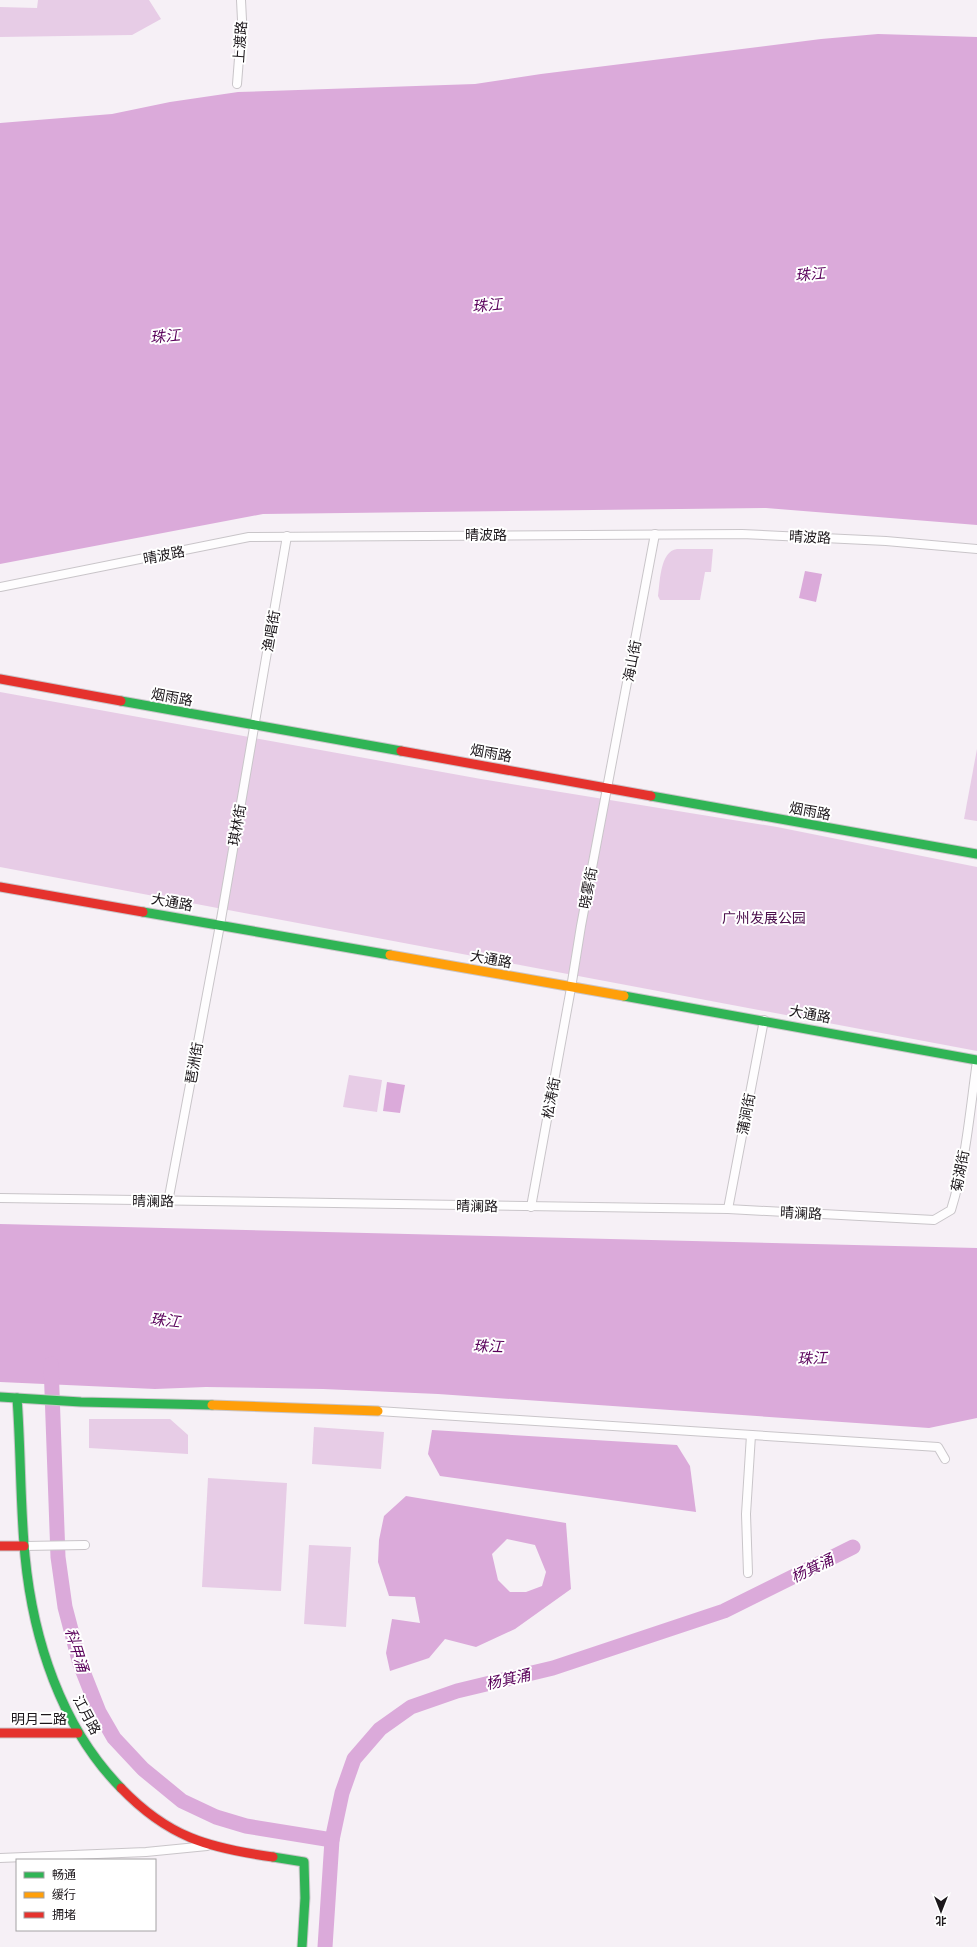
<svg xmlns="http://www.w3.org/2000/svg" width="977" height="1947" viewBox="0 0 977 1947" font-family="Mulish,'Noto Sans SC',sans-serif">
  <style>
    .green { fill: #e7cce6 }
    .water { fill: #dbaada; fill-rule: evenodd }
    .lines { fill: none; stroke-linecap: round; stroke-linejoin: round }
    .river { stroke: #dbaada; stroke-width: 15 }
    .street-casing { stroke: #c9c5c9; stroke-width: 10 }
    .fast-casing { stroke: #c9c5c9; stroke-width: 11 }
    .slow-casing { stroke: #c9c5c9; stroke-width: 11 }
    .jam-casing { stroke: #c9c5c9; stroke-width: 11 }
    .street { stroke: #fefdfe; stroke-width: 8 }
    .fast { stroke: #30b455; stroke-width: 9 }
    .slow { stroke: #ff9f0a; stroke-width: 9 }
    .jam { stroke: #e5322d; stroke-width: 9 }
    .labels { text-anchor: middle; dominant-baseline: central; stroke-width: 4; stroke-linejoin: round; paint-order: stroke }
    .street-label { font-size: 14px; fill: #1c171b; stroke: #fff }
    .park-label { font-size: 14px; fill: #4b0e4c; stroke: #fff }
    .water-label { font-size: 15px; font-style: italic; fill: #59015a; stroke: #fff }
  </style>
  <rect width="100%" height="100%" fill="#f6f0f6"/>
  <g class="green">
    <polygon points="38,0 149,0 161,19 132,35 0,37 0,7 37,8"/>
    <path d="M677 549H713L711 572H705L700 600H660L658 596C660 582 660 551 677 549Z"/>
    <polygon points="0,692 481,779 777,827 977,867 977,1051 0,867"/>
    <polygon points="977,749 977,821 964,819"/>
    <polygon points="349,1075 382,1080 377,1112 343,1107"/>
    <polygon points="89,1419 170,1419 188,1435 188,1454 89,1448"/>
    <polygon points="314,1427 384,1432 381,1469 312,1464"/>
    <polygon points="208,1478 287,1483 281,1591 202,1587"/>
    <polygon points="309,1545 351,1547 346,1627 304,1624"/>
  </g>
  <g class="water">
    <polygon points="878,34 977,37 977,525 766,508 263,514 0,564 0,123 112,114 170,102 238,92 475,84 541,74 821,39"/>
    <polygon points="805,571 822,574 816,602 799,598"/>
    <polygon points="387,1082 405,1085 400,1113 383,1111"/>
    <polygon points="0,1224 977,1248 977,1418 929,1428 438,1394 323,1389 206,1387 155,1389 0,1382"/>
    <polygon points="432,1430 677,1445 690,1466 696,1512 440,1476 428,1454"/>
    <path d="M406 1496 566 1523 571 1589 515 1629 476 1647 445 1639 429 1658 390 1671 386 1653 392 1619 420 1623 415 1597 389 1596 378 1562 379 1540 384 1516ZM507 1539 535 1545 546 1572 542 1586 526 1592H510L498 1580 492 1554Z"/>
  </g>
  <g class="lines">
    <g class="river">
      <polyline points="51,1364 58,1557 65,1607 80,1664 99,1712 114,1738 143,1769 182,1801 216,1817 246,1826 332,1840"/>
      <polyline points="325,1947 332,1840 342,1793 354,1759 380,1729 411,1707 457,1691 553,1668 724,1611 853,1547"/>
    </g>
    <defs>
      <g id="street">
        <polyline points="237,84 242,20 241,0"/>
        <polyline points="0,587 249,537 742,534 886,541 977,549"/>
        <path d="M0 1198 728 1209 934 1220 951 1210C966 1162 970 1110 977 1061"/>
        <polyline points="168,1202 220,925 287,536"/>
        <polyline points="531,1207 571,988 581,926 655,534"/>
        <polyline points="728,1209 764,1020"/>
        <polyline points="378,1411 938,1447 945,1459"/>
        <polyline points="24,1546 85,1545"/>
        <polyline points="748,1573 746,1514 751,1435"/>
        <polyline points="0,1858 146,1852 207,1846"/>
      </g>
      <g id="fast">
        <polyline points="121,701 401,751"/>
        <polyline points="651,796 977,854"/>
        <polyline points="143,912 390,955"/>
        <polyline points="624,996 977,1060"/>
        <polyline points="0,1397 81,1402 212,1405"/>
        <path d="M17 1398C21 1451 20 1503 25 1556 33 1639 61 1727 121 1788"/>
        <polyline points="273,1857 304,1862 305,1898 302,1947"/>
      </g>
      <g id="slow">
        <polyline points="390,955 624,996"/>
        <polyline points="212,1405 378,1411"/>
      </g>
      <g id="jam">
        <polyline points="0,679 121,701"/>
        <polyline points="401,751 651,796"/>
        <polyline points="0,887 143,912"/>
        <polyline points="0,1546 24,1546"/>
        <polyline points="0,1733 78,1733"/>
        <path d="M121 1788C168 1837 208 1848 273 1857"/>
      </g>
    </defs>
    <use href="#street" class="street-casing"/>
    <use href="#fast" class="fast-casing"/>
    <use href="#slow" class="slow-casing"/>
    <use href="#jam" class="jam-casing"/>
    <use href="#street" class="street"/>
    <use href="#fast" class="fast"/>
    <use href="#slow" class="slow"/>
    <use href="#jam" class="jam"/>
  </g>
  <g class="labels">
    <g class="street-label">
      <text transform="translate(240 42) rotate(-86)">上渡路</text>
      <text x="486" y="535">晴波路</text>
      <text transform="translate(810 537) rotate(3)">晴波路</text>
      <text transform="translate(164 555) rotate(-11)">晴波路</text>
      <text transform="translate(271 631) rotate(-80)">渔唱街</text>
      <text transform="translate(632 661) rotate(-79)">海山街</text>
      <text transform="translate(172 697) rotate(10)">烟雨路</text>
      <text transform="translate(491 753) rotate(10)">烟雨路</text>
      <text transform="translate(810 811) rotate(10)">烟雨路</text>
      <text transform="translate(237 825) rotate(-80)">琪林街</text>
      <text transform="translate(588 888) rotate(-79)">晓雾街</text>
      <text transform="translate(172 902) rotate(10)">大通路</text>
      <text transform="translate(491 959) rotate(10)">大通路</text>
      <text transform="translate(810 1014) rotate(10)">大通路</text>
      <text transform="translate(194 1063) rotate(-80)">琶洲街</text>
      <text transform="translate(551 1098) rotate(-79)">松涛街</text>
      <text transform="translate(746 1114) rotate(-79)">蒲涧街</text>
      <text transform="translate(960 1171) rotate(-79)">菊湖街</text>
      <text transform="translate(153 1201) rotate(1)">晴澜路</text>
      <text transform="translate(477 1206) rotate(1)">晴澜路</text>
      <text transform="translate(801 1213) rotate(3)">晴澜路</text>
      <text transform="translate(87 1715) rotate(62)">江月路</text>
      <text x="39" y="1719">明月二路</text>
    </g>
    <g class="park-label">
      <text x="764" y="918">广州发展公园</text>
    </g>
    <g class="water-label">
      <text transform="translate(810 274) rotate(-5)">珠江</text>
      <text transform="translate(487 305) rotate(-5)">珠江</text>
      <text transform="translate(165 336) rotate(-5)">珠江</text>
      <text transform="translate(165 1320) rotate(6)">珠江</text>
      <text transform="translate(488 1346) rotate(2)">珠江</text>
      <text transform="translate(812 1358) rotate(-2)">珠江</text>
      <text transform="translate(812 1568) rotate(-26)">杨箕涌</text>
      <text transform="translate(77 1650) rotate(73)">科甲涌</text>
      <text transform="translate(508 1679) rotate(-13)">杨箕涌</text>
    </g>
  </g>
  <rect x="16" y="1859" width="140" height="72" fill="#ffffff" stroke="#a4a2a4"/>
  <rect x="24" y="1872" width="20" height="6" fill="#30b455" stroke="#a4a2a4"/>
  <text x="52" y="1879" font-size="12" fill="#1c171b">畅通</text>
  <rect x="24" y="1892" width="20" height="6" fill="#ff9f0a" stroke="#a4a2a4"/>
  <text x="52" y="1899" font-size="12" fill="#1c171b">缓行</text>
  <rect x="24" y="1912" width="20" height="6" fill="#e5322d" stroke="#a4a2a4"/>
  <text x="52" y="1919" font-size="12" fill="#1c171b">拥堵</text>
  <g transform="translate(941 1911) rotate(180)" stroke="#ffffff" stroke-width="3" paint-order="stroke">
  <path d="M0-3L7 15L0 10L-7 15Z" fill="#1c171b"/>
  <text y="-6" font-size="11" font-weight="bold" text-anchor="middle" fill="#1c171b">北</text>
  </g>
</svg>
